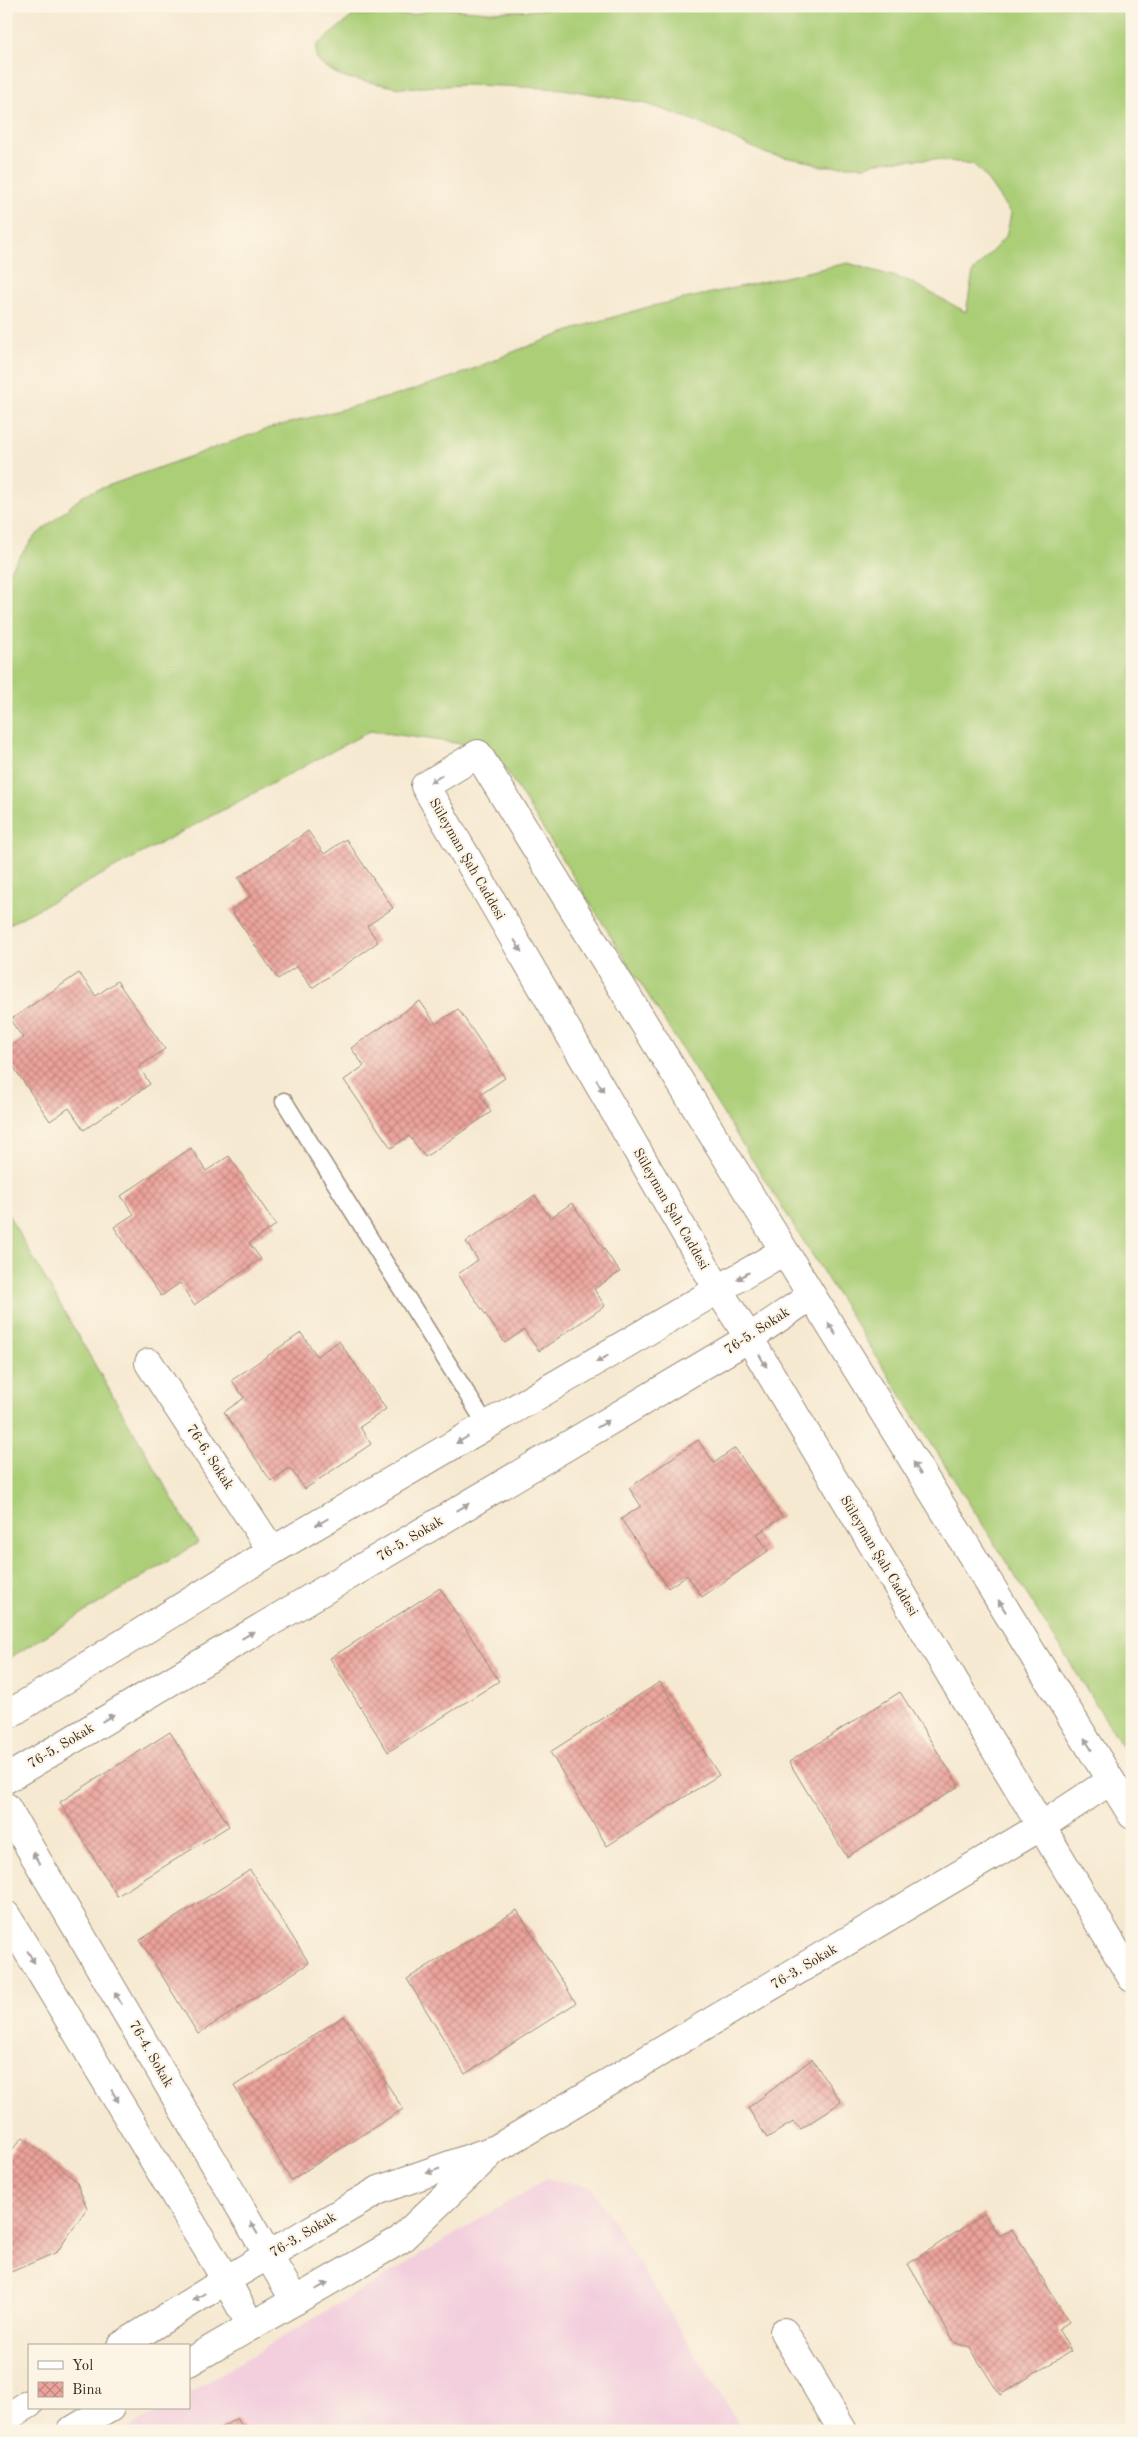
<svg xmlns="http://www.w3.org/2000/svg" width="1138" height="2437" viewBox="0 0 1138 2437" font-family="'Old Standard TT',serif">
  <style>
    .built { fill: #f3cfde }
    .grass { fill: #abce77; stroke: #737c4a }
    .building { fill: url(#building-cross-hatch) }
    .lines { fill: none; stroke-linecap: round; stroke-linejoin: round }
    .lane-casing { stroke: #988a78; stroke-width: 19 }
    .street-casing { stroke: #988a78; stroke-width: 30 }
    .lane { stroke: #fff; stroke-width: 16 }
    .street { stroke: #fff; stroke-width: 28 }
    .oneway { fill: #a79f9a }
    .labels { text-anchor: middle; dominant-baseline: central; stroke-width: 4.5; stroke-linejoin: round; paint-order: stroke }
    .street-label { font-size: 14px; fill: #3b2a1e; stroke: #fcf5e5 }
  </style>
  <defs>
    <pattern id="building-cross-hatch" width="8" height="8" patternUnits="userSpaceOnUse" patternTransform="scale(1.25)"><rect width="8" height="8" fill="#eca39c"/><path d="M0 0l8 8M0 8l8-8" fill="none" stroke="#c0857f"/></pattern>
  </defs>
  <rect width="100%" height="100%" fill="#fcf5e5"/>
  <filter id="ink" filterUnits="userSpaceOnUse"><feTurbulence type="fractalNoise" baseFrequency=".02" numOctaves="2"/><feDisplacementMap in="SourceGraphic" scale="10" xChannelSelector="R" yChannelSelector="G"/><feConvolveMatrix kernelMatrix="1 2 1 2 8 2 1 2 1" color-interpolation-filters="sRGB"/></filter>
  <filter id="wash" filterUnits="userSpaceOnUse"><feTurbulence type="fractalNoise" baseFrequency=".0096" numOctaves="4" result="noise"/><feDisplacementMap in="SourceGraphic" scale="20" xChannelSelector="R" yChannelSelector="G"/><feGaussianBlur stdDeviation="1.12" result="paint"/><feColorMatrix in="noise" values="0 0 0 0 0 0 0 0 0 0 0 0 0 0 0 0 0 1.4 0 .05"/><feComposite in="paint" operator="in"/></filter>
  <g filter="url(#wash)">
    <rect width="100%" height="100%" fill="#f6e9d1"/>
    <polygon class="built" points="547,2179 591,2186 743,2431 125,2431 163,2408 189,2408 189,2393"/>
    <g class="grass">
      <polygon points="561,6 1132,6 1132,1761 492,748 370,731 6,926 6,575 34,537 85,494 270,428 397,395 461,374 518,350 586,325 648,307 848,263 909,281 966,312 973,272 1006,236 1011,214 983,174 973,164 932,159 883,161 865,166 819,166 811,162 767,154 693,120 644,103 563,89 503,86 464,85 401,88 342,77 321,64 316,57 317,45 354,15 412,15 436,8 489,12 540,10"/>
      <polygon points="6,1211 198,1543 6,1660"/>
    </g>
    <g id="blocks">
      <g class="building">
        <polygon points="308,831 324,854 346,839 393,908 367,926 378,942 312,988 297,966 278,979 231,910 251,896 238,878"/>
        <polygon points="79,973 96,996 117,981 165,1049 139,1067 150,1084 84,1130 69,1108 50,1121 6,1056 6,1049 23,1038 10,1020"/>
        <polygon points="420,1001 436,1024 458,1009 505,1078 480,1095 491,1112 425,1157 409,1136 391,1148 344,1080 364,1066 351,1048"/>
        <polygon points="191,1148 206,1171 229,1156 276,1225 249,1243 261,1259 194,1305 180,1283 161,1296 114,1227 134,1214 121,1196"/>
        <polygon points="535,1195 550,1218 572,1203 620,1272 594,1289 605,1306 539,1351 524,1330 505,1343 458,1274 478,1260 466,1242"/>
        <polygon points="301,1333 317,1356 339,1341 386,1409 360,1427 371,1444 305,1489 290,1468 271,1481 224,1412 244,1398 232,1380"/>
        <polygon points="698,1440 714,1463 735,1448 782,1517 757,1534 768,1551 702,1597 687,1575 668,1588 621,1519 641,1506 629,1488"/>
        <polygon points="440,1588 499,1681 388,1752 330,1658"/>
        <polygon points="660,1682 719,1775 607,1846 550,1752"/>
        <polygon points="900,1692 959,1786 847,1857 789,1762"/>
        <polygon points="170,1732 229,1826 117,1896 60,1802"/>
        <polygon points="250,1870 309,1963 198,2034 140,1940"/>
        <polygon points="517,1910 576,2003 465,2074 407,1979"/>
        <polygon points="344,2016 403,2109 291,2180 234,2086"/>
        <polygon points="812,2059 841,2102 801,2129 793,2122 767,2138 748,2108"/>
        <polygon points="23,2137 76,2181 87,2208 57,2252 11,2272 6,2268 6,2157"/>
        <polygon points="984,2214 999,2236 1011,2230 1016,2235 1069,2322 1058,2329 1071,2351 1000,2395 970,2348 955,2343 908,2264"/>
        <polygon points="237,2418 245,2431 216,2431"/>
      </g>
    </g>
  </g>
  <g filter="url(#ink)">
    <use href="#blocks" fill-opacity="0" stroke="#988a78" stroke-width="1"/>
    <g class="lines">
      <defs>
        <polyline id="lane" points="284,1101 487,1426"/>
        <g id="street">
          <polyline points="149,1363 272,1551"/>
          <polyline points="6,1716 272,1551 784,1251"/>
          <polyline points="6,1779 749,1338 811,1296"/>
          <polyline points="6,1807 295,2301"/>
          <polyline points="1132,1815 478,754 425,786 719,1291 749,1338 1132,1978"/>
          <polyline points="6,1915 226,2280 251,2326"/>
          <polyline points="784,2332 843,2431"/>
          <polyline points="121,2346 226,2280 379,2190 496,2149 1040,1827 1110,1781"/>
          <polyline points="189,2362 400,2240 489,2155"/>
          <polyline points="6,2418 29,2404"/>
          <polyline points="71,2431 110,2408"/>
        </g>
      </defs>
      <use href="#lane" class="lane-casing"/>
      <use href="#street" class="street-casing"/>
      <use href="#lane" class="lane"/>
      <use href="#street" class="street"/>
    </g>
    <defs><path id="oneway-solid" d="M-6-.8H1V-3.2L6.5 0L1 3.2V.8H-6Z" transform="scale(1.25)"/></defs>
    <g class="oneway">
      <use href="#oneway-solid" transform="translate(436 779) rotate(149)"/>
      <use href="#oneway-solid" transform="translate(518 946) rotate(60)"/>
      <use href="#oneway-solid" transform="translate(600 1086) rotate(60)"/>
      <use href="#oneway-solid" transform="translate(743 1276) rotate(149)"/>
      <use href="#oneway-solid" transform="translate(832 1329) rotate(-122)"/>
      <use href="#oneway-solid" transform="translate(602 1359) rotate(150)"/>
      <use href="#oneway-solid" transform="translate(763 1361) rotate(59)"/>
      <use href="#oneway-solid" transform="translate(603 1424) rotate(-31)"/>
      <use href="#oneway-solid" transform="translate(462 1440) rotate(150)"/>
      <use href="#oneway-solid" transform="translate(917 1468) rotate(-122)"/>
      <use href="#oneway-solid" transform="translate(463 1507) rotate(-31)"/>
      <use href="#oneway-solid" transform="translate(322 1522) rotate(150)"/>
      <use href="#oneway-solid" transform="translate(1002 1606) rotate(-122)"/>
      <use href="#oneway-solid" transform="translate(248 1635) rotate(-31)"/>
      <use href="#oneway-solid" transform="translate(108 1718) rotate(-31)"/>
      <use href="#oneway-solid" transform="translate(1088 1744) rotate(-122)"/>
      <use href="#oneway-solid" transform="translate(36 1858) rotate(-120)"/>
      <use href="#oneway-solid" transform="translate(31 1957) rotate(59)"/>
      <use href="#oneway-solid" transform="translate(118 1998) rotate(-120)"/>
      <use href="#oneway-solid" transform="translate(115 2096) rotate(59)"/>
      <use href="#oneway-solid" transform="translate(433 2171) rotate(161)"/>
      <use href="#oneway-solid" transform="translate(254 2228) rotate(-120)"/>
      <use href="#oneway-solid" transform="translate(322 2286) rotate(-30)"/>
      <use href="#oneway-solid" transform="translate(199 2297) rotate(148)"/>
    </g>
  </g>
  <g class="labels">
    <g class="street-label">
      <text transform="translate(467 859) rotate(60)">Süleyman Şah Caddesi</text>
      <text transform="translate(671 1209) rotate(60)">Süleyman Şah Caddesi</text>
      <text transform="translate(757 1331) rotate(-33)">76-5. Sokak</text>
      <text transform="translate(210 1457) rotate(57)">76-6. Sokak</text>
      <text transform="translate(410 1539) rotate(-31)">76-5. Sokak</text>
      <text transform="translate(879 1556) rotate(59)">Süleyman Şah Caddesi</text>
      <text transform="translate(61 1746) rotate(-31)">76-5. Sokak</text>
      <text transform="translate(804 1967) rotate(-31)">76-3. Sokak</text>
      <text transform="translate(151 2054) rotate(60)">76-4. Sokak</text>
      <text transform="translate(303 2235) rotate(-31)">76-3. Sokak</text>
    </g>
  </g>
  <rect width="1138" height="2437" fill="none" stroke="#fcf5e5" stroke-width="25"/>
  <rect x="28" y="2344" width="162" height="65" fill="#fcf5e5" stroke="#afa495"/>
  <rect x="38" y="2361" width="25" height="8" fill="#ffffff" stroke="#afa495"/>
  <text x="72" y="2370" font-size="15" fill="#3b2a1e">Yol</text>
  <rect x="38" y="2382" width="25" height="15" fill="url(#building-cross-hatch)" stroke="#afa495"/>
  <text x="72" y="2394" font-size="15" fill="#3b2a1e">Bina</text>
</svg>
